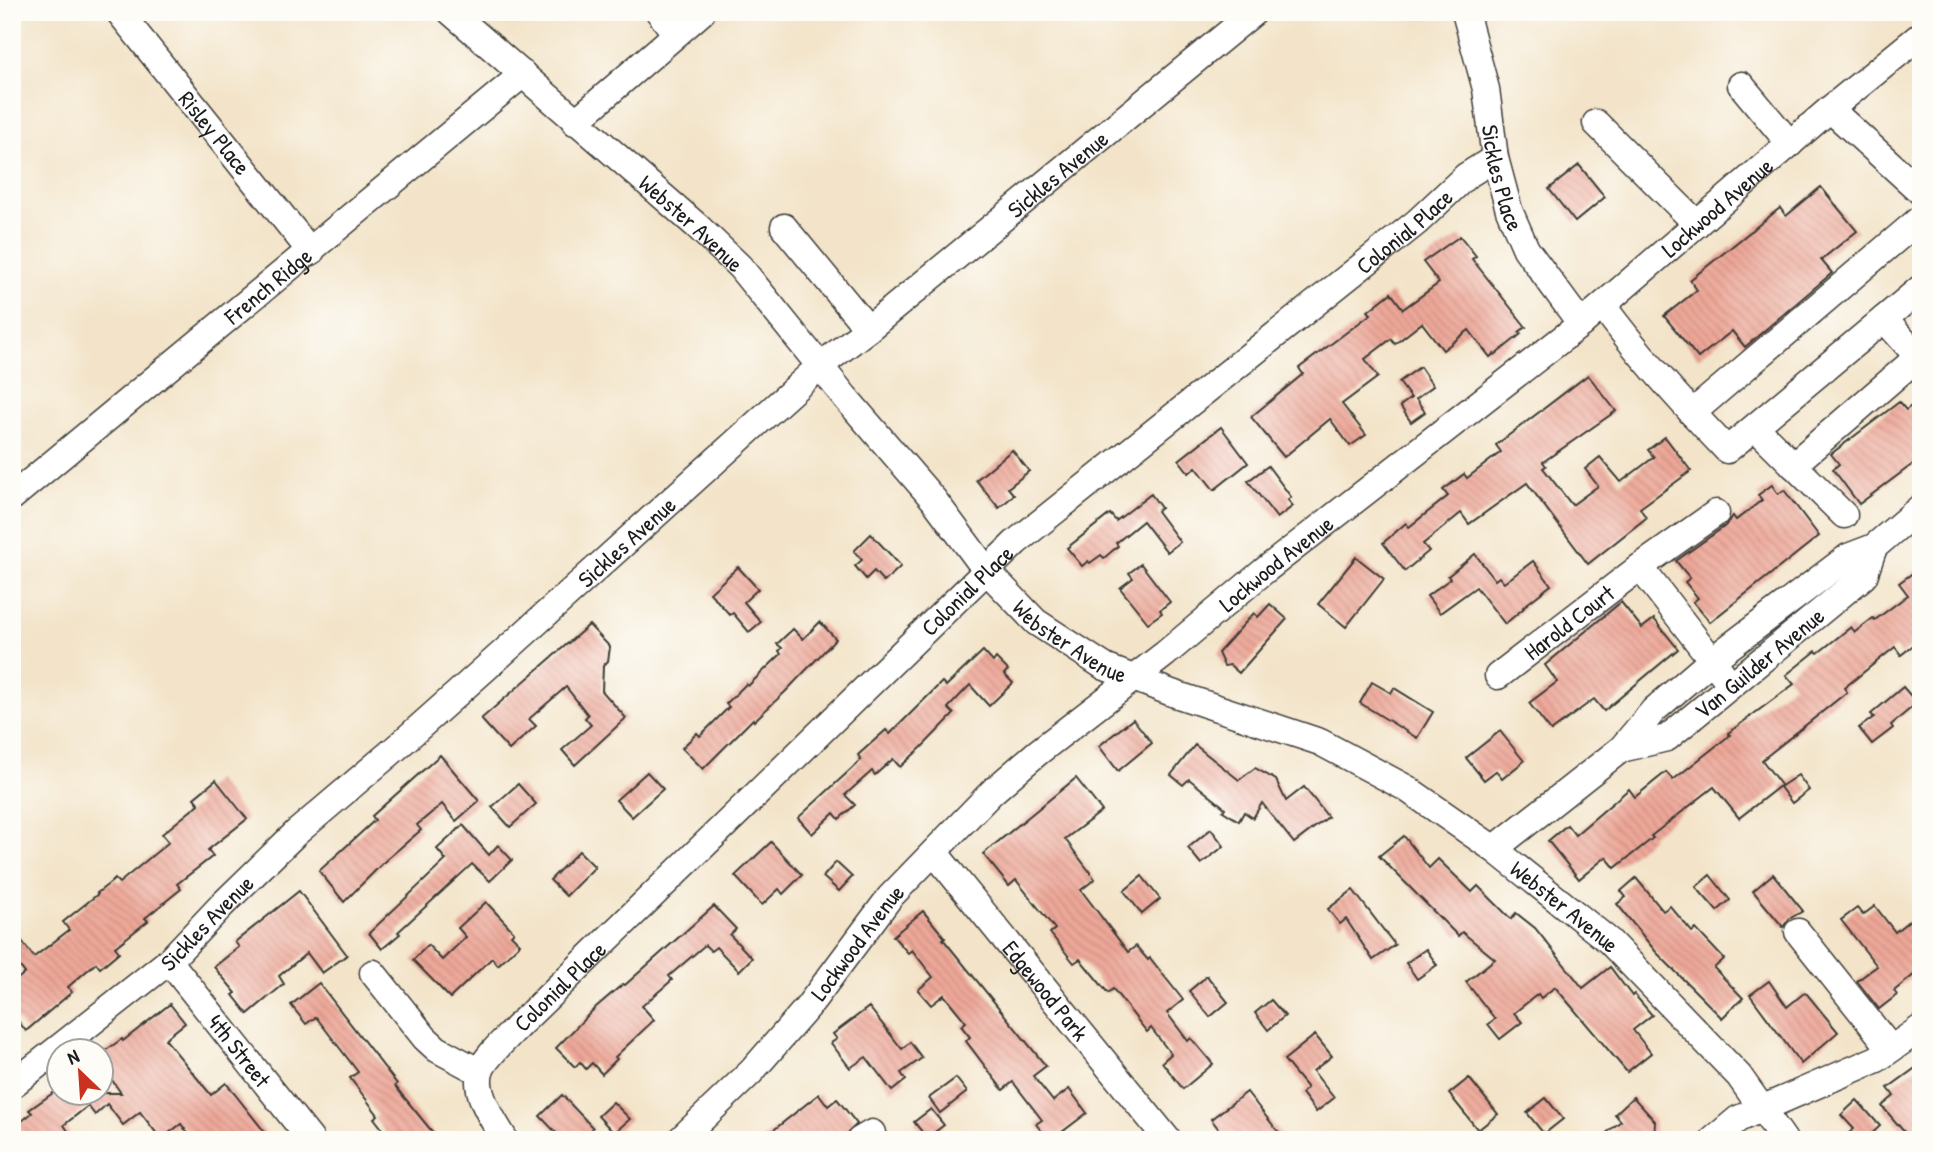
<svg xmlns="http://www.w3.org/2000/svg" width="1933" height="1152" viewBox="0 0 1933 1152" font-family="'Patrick Hand',sans-serif">
  <style>
    .building { fill: url(#building-back-hatch) }
    .lines { fill: none; stroke-linecap: round; stroke-linejoin: round }
    .minor-casing { stroke: #3c3a36; stroke-width: 29 }
    .minor { stroke: #fff; stroke-width: 26 }
    .labels { text-anchor: middle; dominant-baseline: central; stroke-width: 5; stroke-linejoin: round; paint-order: stroke }
    .street-label { font-size: 23px; fill: #1c1c1c; stroke: #fdfcf7 }
  </style>
  <defs>
    <pattern id="building-back-hatch" width="6" height="6" patternUnits="userSpaceOnUse" patternTransform="scale(1.75)"><rect width="6" height="6" fill="#eda798"/><path d="M-1 5l2 2M0 0l6 6M5-1l2 2" fill="none" stroke="#cb8f82"/></pattern>
  </defs>
  <rect width="100%" height="100%" fill="#fdfcf7"/>
  <filter id="ink" filterUnits="userSpaceOnUse"><feTurbulence type="fractalNoise" baseFrequency=".0143" numOctaves="2"/><feDisplacementMap in="SourceGraphic" scale="14" xChannelSelector="R" yChannelSelector="G"/><feConvolveMatrix kernelMatrix="1 2 1 2 8 2 1 2 1" color-interpolation-filters="sRGB"/></filter>
  <filter id="wash" filterUnits="userSpaceOnUse"><feTurbulence type="fractalNoise" baseFrequency=".00686" numOctaves="4" result="noise"/><feDisplacementMap in="SourceGraphic" scale="28" xChannelSelector="R" yChannelSelector="G"/><feGaussianBlur stdDeviation="1.57" result="paint"/><feColorMatrix in="noise" values="0 0 0 0 0 0 0 0 0 0 0 0 0 0 0 0 0 1.4 0 .05"/><feComposite in="paint" operator="in"/></filter>
  <g filter="url(#wash)">
    <rect width="100%" height="100%" fill="#f3e4c9"/>
    <g id="blocks">
      <g class="building">
        <polygon points="1579,165 1605,197 1575,222 1549,189"/>
        <polygon points="1821,187 1857,231 1821,260 1832,273 1745,347 1732,331 1698,358 1664,316 1697,290 1690,280 1780,208 1786,216"/>
        <polygon points="1460,236 1476,256 1472,259 1526,327 1519,332 1521,334 1495,355 1494,354 1490,357 1469,330 1443,350 1422,323 1395,344 1391,339 1365,359 1378,377 1342,404 1366,435 1350,446 1330,419 1284,457 1251,417 1303,374 1299,368 1371,314 1368,311 1391,293 1403,309 1439,283 1423,262"/>
        <polygon points="1420,367 1433,386 1416,399 1425,412 1411,422 1400,406 1411,398 1399,382"/>
        <polygon points="1588,375 1616,411 1543,462 1546,466 1543,468 1572,505 1598,486 1585,469 1600,457 1621,482 1654,457 1648,450 1665,437 1691,471 1640,508 1646,518 1588,564 1527,483 1469,524 1461,513 1423,544 1429,551 1405,571 1383,543 1406,523 1409,527 1448,496 1443,490 1464,474 1467,478 1501,452 1496,445"/>
        <polygon points="1899,402 1906,410 1914,404 1921,414 1921,458 1859,504 1833,469 1839,464 1831,454"/>
        <polygon points="1221,427 1248,463 1214,490 1196,467 1189,473 1179,460"/>
        <polygon points="1012,450 1029,471 1008,488 1014,495 999,508 976,480"/>
        <polygon points="1268,466 1291,497 1288,500 1293,506 1277,518 1248,481"/>
        <polygon points="1772,485 1778,494 1784,490 1819,536 1710,622 1693,602 1698,598 1685,582 1690,578 1676,561 1725,526 1733,516 1736,520 1762,500 1758,495"/>
        <polygon points="1151,494 1161,508 1157,511 1180,542 1167,552 1143,521 1116,543 1118,546 1104,558 1101,555 1090,563 1088,561 1082,566 1067,548 1110,514 1116,521"/>
        <polygon points="871,534 901,566 884,582 874,571 866,579 855,566 862,560 854,551"/>
        <polygon points="1475,554 1495,580 1499,577 1504,583 1533,561 1551,585 1523,607 1524,608 1505,624 1476,587 1440,613 1427,596 1450,579 1448,576"/>
        <polygon points="1356,557 1384,579 1346,627 1318,604"/>
        <polygon points="1141,564 1170,602 1160,610 1162,613 1148,623 1120,588 1133,578 1129,573"/>
        <polygon points="738,567 758,589 744,602 761,622 749,632 733,613 730,615 710,593"/>
        <polygon points="1921,567 1921,639 1901,655 1895,647 1844,688 1847,692 1762,760 1781,785 1739,818 1714,787 1651,836 1653,838 1615,868 1606,857 1579,879 1548,841 1567,825 1575,835 1629,789 1635,797 1666,772 1673,780 1730,735 1728,733 1794,684 1786,675 1816,651 1818,653 1851,627 1855,632 1873,618 1875,620 1908,595 1899,583"/>
        <polygon points="1621,602 1642,628 1654,619 1678,649 1604,711 1594,699 1551,731 1529,703 1557,682 1545,665"/>
        <polygon points="1270,604 1287,619 1239,673 1230,665 1224,666 1218,653 1254,613 1258,617"/>
        <polygon points="820,622 836,639 785,692 754,721 753,719 703,769 682,748 697,733 700,736 729,707 726,704 746,684 748,686 781,654 779,651 782,648 777,644 793,629 803,639"/>
        <polygon points="589,625 610,647 608,661 603,666 602,691 626,718 575,765 562,750 591,725 585,718 588,715 566,687 529,719 536,726 509,750 481,719"/>
        <polygon points="983,651 993,662 996,658 1008,670 1004,674 1013,683 989,706 970,685 948,708 954,714 922,747 900,767 893,759 875,775 872,771 845,795 855,805 839,819 834,813 812,834 798,818 861,760 858,755 886,730 890,734 942,682 946,686"/>
        <polygon points="1372,682 1391,693 1394,688 1433,712 1417,738 1360,703"/>
        <polygon points="1903,687 1917,703 1891,725 1893,728 1872,744 1859,728 1874,717 1871,714"/>
        <polygon points="1133,719 1152,743 1118,771 1099,746"/>
        <polygon points="1500,731 1524,761 1502,779 1496,771 1484,780 1466,758"/>
        <polygon points="1195,745 1239,780 1255,768 1276,780 1286,801 1304,787 1328,817 1294,843 1262,803 1253,818 1244,812 1239,821 1223,811 1225,808 1189,779 1183,785 1171,775"/>
        <polygon points="440,755 479,801 456,821 442,804 417,825 421,830 386,860 344,902 319,871 375,820 372,816"/>
        <polygon points="647,772 663,789 632,817 616,800"/>
        <polygon points="1798,775 1809,790 1792,803 1780,787"/>
        <polygon points="1076,778 1102,811 1065,839 1095,879 1081,890 1128,952 1136,946 1148,960 1150,958 1183,1000 1167,1013 1188,1041 1191,1038 1213,1064 1183,1089 1162,1062 1171,1054 1151,1028 1147,1032 1113,989 1108,993 1080,959 1074,963 1050,933 1055,929 1016,880 1009,886 983,854"/>
        <polygon points="216,780 247,819 208,850 213,856 177,884 181,889 145,918 148,921 115,947 119,952 100,968 96,963 68,987 72,992 26,1031 12,1013 12,983 25,973 12,957 12,928 34,957 69,930 63,922 98,894 97,893 115,879 119,883 169,842 162,834 199,804 194,798"/>
        <polygon points="518,784 536,804 510,827 492,807"/>
        <polygon points="463,825 489,855 498,845 512,860 490,881 472,864 398,932 400,934 382,949 369,933 446,860 437,849"/>
        <polygon points="1211,829 1224,846 1201,864 1188,848"/>
        <polygon points="1404,836 1429,868 1438,859 1472,892 1478,886 1511,919 1516,913 1535,928 1583,988 1610,967 1632,996 1634,994 1652,1015 1633,1030 1651,1053 1627,1072 1555,987 1541,998 1538,994 1514,1013 1522,1022 1500,1039 1488,1024 1495,1019 1466,982 1495,959 1462,932 1458,936 1379,856"/>
        <polygon points="771,842 802,875 783,894 779,889 762,905 735,876"/>
        <polygon points="579,851 595,867 566,896 550,880"/>
        <polygon points="836,862 852,877 839,891 823,877"/>
        <polygon points="1773,874 1803,911 1789,919 1783,927 1753,891"/>
        <polygon points="1710,875 1730,900 1717,911 1696,887"/>
        <polygon points="1142,876 1160,899 1142,914 1124,891"/>
        <polygon points="1636,878 1663,911 1670,906 1692,932 1696,929 1724,959 1714,968 1743,998 1722,1018 1656,952 1617,904 1626,897 1621,891"/>
        <polygon points="1353,890 1395,945 1373,960 1346,919 1340,924 1328,909"/>
        <polygon points="299,891 347,955 322,973 307,953 279,976 284,984 248,1014 233,995 236,993 214,967 239,947 235,942"/>
        <polygon points="486,902 514,932 511,935 520,944 498,965 492,958 450,998 413,960 428,945 442,960 466,937 458,928"/>
        <polygon points="714,906 736,929 730,935 752,958 739,971 716,947 711,951 705,945 669,976 672,980 642,1006 654,1020 615,1057 617,1059 602,1074 592,1063 586,1069 580,1062 575,1067 556,1048 596,1007 623,984 625,985"/>
        <polygon points="1875,906 1895,932 1921,911 1921,969 1894,991 1897,995 1879,1009 1857,981 1877,966 1841,920 1857,908 1863,915"/>
        <polygon points="923,911 945,938 943,939 1046,1066 1033,1076 1053,1101 1069,1089 1087,1113 1054,1138 1051,1134 1046,1137 1036,1124 1042,1120 1013,1082 1003,1090 966,1041 970,1037 961,1026 966,1022 944,995 931,1005 918,990 933,977 912,950 908,953 893,936"/>
        <polygon points="1426,949 1437,965 1417,979 1406,963"/>
        <polygon points="1207,976 1228,1002 1210,1017 1189,991"/>
        <polygon points="1769,981 1787,1007 1804,993 1807,994 1838,1032 1801,1064 1750,995"/>
        <polygon points="319,983 397,1084 395,1086 439,1140 391,1140 374,1118 378,1115 350,1078 358,1072 316,1017 306,1024 291,1005"/>
        <polygon points="1271,1000 1285,1016 1268,1030 1255,1013"/>
        <polygon points="170,1004 185,1023 165,1039 211,1095 226,1083 271,1140 193,1140 181,1124 161,1139 140,1112 123,1125 107,1104 95,1115 88,1106 64,1125 74,1140 12,1140 12,1129 32,1113 29,1110 53,1093 121,1093 102,1066 102,1053 122,1039 123,1041"/>
        <polygon points="869,1007 902,1049 910,1042 922,1058 901,1073 906,1080 892,1091 866,1057 850,1068 831,1043 837,1039 833,1034"/>
        <polygon points="1315,1035 1332,1056 1313,1071 1334,1098 1316,1112 1302,1093 1307,1088 1284,1060"/>
        <polygon points="1921,1064 1921,1140 1911,1140 1882,1106 1894,1096 1888,1088"/>
        <polygon points="956,1078 967,1092 940,1113 929,1098"/>
        <polygon points="1469,1078 1498,1114 1478,1130 1449,1094"/>
        <polygon points="1247,1092 1264,1114 1285,1140 1227,1140 1211,1119"/>
        <polygon points="819,1094 828,1106 837,1099 857,1124 846,1135 839,1140 761,1140"/>
        <polygon points="562,1095 593,1128 581,1140 563,1140 540,1116"/>
        <polygon points="1633,1097 1655,1121 1654,1140 1598,1140 1621,1121 1615,1114"/>
        <polygon points="1546,1098 1563,1119 1544,1134 1527,1113"/>
        <polygon points="1857,1100 1880,1126 1865,1140 1840,1140 1854,1129 1841,1115"/>
        <polygon points="613,1102 630,1119 614,1133 598,1116"/>
        <polygon points="931,1109 944,1125 927,1138 914,1122"/>
      </g>
    </g>
  </g>
  <g filter="url(#ink)">
    <use href="#blocks" fill-opacity="0" stroke="#3c3a36" stroke-width="2"/>
    <g class="lines">
      <defs>
        <g id="minor">
          <path id="s1" d="M119 12 311 252"/>
          <path id="s2" d="M451 12 697 226 740 267 845 397 934 500 986 570 1036 622 1105 667 1172 693 1320 742 1406 788 1494 849 1609 941 1739 1076 1784 1140"/>
          <polyline points="659,12 676,34"/>
          <path id="s3" d="M1465 12 1486 89 1495 158 1509 210 1526 249 1581 324"/>
          <polyline points="1741,85 1790,144"/>
          <polyline points="1830,109 1921,192"/>
          <polyline points="575,122 702,12"/>
          <polyline points="1596,123 1697,224"/>
          <polyline points="784,227 868,329"/>
          <path d="M1603 306C1640 357 1683 404 1727 450L1921 288"/>
          <polyline points="1884,319 1921,360"/>
          <polyline points="1692,413 1921,218"/>
          <polyline points="1756,428 1844,515"/>
          <polyline points="1793,465 1918,357"/>
          <path id="s4" d="M12 497 523 74"/>
          <polyline points="1640,567 1722,673"/>
          <path id="s5" d="M1498 676 1640 567 1716 513"/>
          <path id="s6" d="M1621 749 1667 738 1864 576 1874 547"/>
          <polyline points="1494,849 1621,749 1654,710 1712,660 1848,557 1874,547 1921,507"/>
          <path id="s7" d="M934 852 1168 1140"/>
          <polyline points="1798,932 1891,1049"/>
          <path id="s8" d="M169 961 311 1140"/>
          <polyline points="373,973 425,1038 437,1049 480,1072"/>
          <path id="s9" d="M12 1085 169 961 222 905 296 833 396 748 515 642 820 366 868 329 1254 12"/>
          <path id="s10" d="M505 1140C494 1121 474 1094 480 1072 484 1058 506 1039 516 1028L1016 542 1417 222 1466 176 1495 158"/>
          <path id="s11" d="M680 1140 751 1072 807 1008 890 897 992 792 1037 753 1165 654 1264 571 1581 324 1830 109 1921 35"/>
          <polyline points="860,1140 872,1133"/>
          <polyline points="1713,1140 1738,1119 1877,1059 1921,1028"/>
        </g>
      </defs>
      <use href="#minor" class="minor-casing"/>
      <use href="#minor" class="minor"/>
    </g>
  </g>
  <g class="labels">
    <g class="street-label">
      <text stroke="none"><textPath href="#s1" startOffset="154">Risley Place</textPath></text>
      <text stroke="none"><textPath href="#s9" startOffset="1388">Sickles Avenue</textPath></text>
      <text stroke="none"><textPath href="#s3" startOffset="170">Sickles Place</textPath></text>
      <text stroke="none"><textPath href="#s11" startOffset="1400">Lockwood Avenue</textPath></text>
      <text stroke="none"><textPath href="#s2" startOffset="320">Webster Avenue</textPath></text>
      <text stroke="none"><textPath href="#s10" startOffset="1326">Colonial Place</textPath></text>
      <text stroke="none"><textPath href="#s4" startOffset="332">French Ridge</textPath></text>
      <text stroke="none"><textPath href="#s9" startOffset="821">Sickles Avenue</textPath></text>
      <text stroke="none"><textPath href="#s11" startOffset="833">Lockwood Avenue</textPath></text>
      <text stroke="none"><textPath href="#s10" startOffset="760">Colonial Place</textPath></text>
      <text stroke="none"><textPath href="#s5" startOffset="89">Harold Court</textPath></text>
      <text stroke="none"><textPath href="#s2" startOffset="887">Webster Avenue</textPath></text>
      <text stroke="none"><textPath href="#s6" startOffset="166">Van Guilder Avenue</textPath></text>
      <text stroke="none"><textPath href="#s2" startOffset="1454">Webster Avenue</textPath></text>
      <text stroke="none"><textPath href="#s9" startOffset="254">Sickles Avenue</textPath></text>
      <text stroke="none"><textPath href="#s11" startOffset="266">Lockwood Avenue</textPath></text>
      <text stroke="none"><textPath href="#s10" startOffset="192">Colonial Place</textPath></text>
      <text stroke="none"><textPath href="#s7" startOffset="178">Edgewood Park</textPath></text>
      <text stroke="none"><textPath href="#s8" startOffset="114">4th Street</textPath></text>
    </g>
  </g>
  <rect width="1933" height="1152" fill="none" stroke="#fdfcf7" stroke-width="42"/>
  <g transform="translate(80 1072) rotate(335)"><circle r="33" fill="#fdfcf7" stroke="#a3a29f" stroke-width="2"/>
  <path d="M0-5L12 26L0 18L-12 26Z" fill="#c8321e"/>
  <text y="-10" font-size="19" font-weight="bold" text-anchor="middle" fill="#1c1c1c">N</text>
  </g>
</svg>
